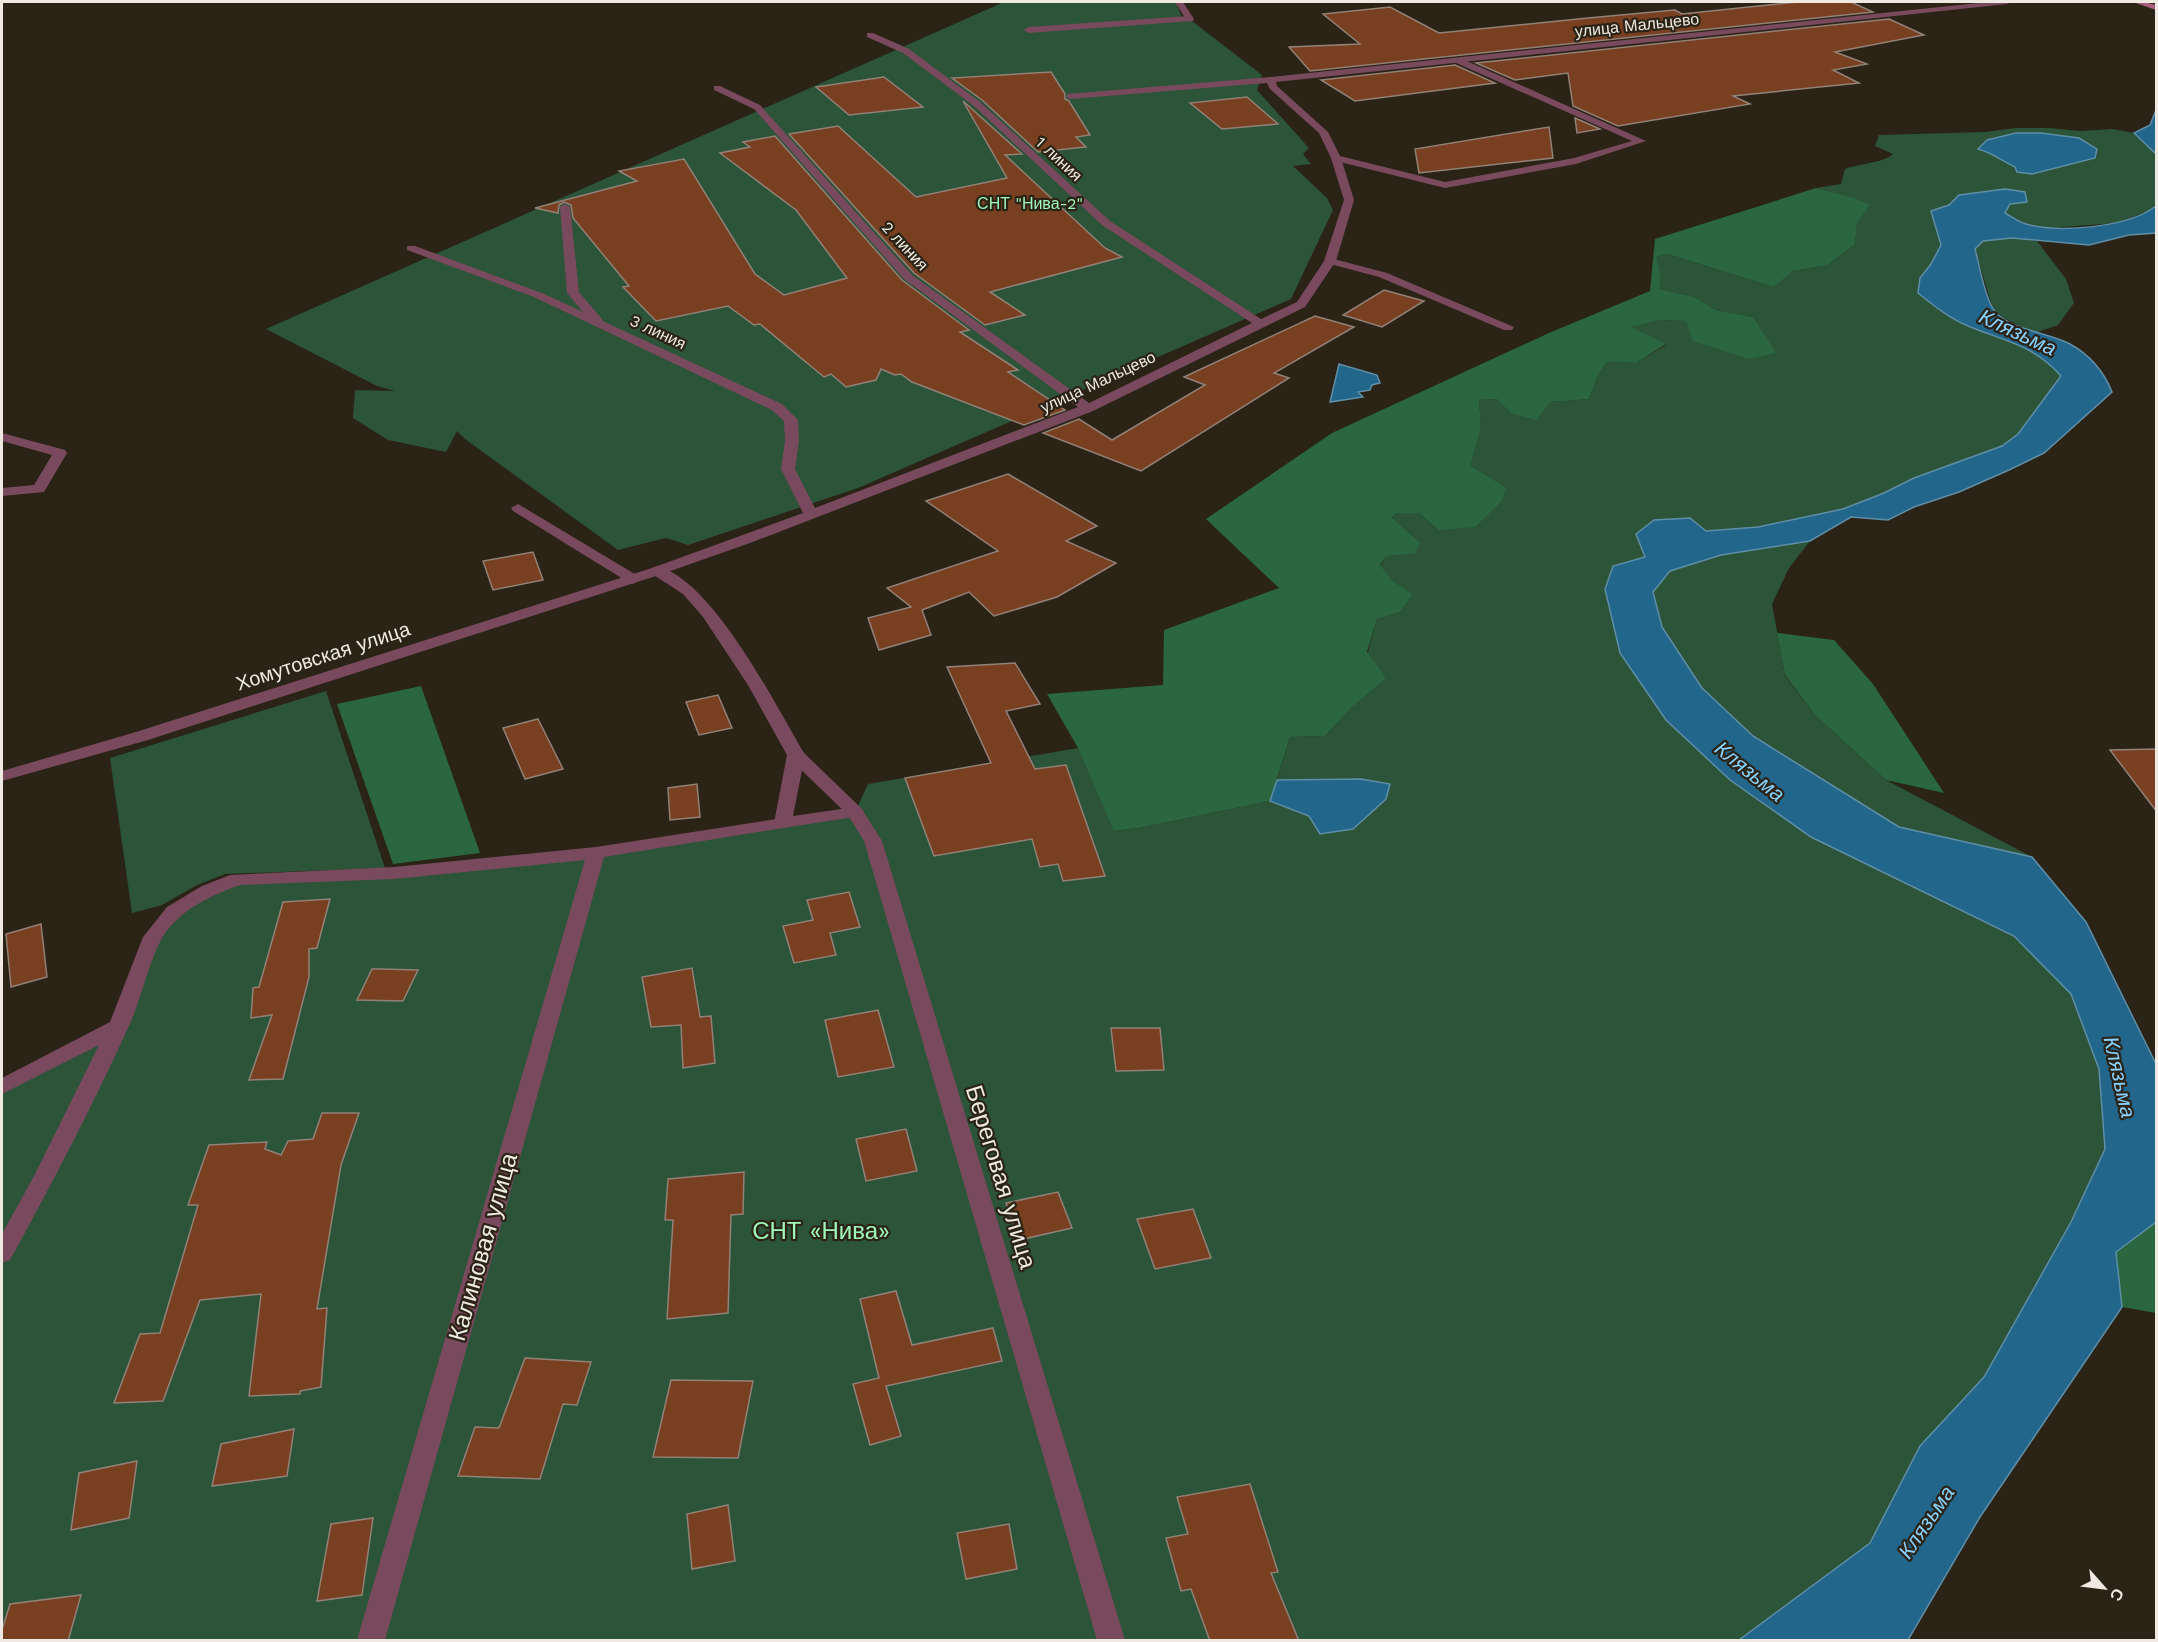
<svg xmlns="http://www.w3.org/2000/svg" width="2158" height="1642" viewBox="0 0 2158 1642" font-family="'Work Sans',sans-serif">
  <style>
    .green { fill: #2b5438; fill-rule: evenodd }
    .forest { fill: #2a6740 }
    .water { fill: #22668c; stroke: #5f8ea6; stroke-width: 1.5 }
    .building { fill: #784020; stroke: #928178; stroke-width: 1.5 }
    .lines { fill: none; stroke-linecap: round; stroke-linejoin: round }
    .lane { fill: #794a5d; fill-rule: evenodd }
    .street { fill: #794a5d; fill-rule: evenodd }
    .secondary { fill: #a85e7c; fill-rule: evenodd }
    .labels { text-anchor: middle; dominant-baseline: central; stroke-width: 4.5; stroke-linejoin: round; paint-order: stroke }
    .far-street-label { font-size: 16px; fill: #eeeae1; stroke: #2a2316 }
    .far-park-label { font-size: 16px; fill: #9ef6b8; stroke: #2a2316 }
    .street-label { font-size: 20px; fill: #eeeae1; stroke: #2a2316 }
    .water-label { font-size: 21px; font-style: italic; fill: #88d0fd; stroke: #2a2316 }
    .near-street-label { font-size: 24px; fill: #eeeae1; stroke: #2a2316 }
    .near-park-label { font-size: 24px; fill: #9ef6b8; stroke: #2a2316 }
  </style>
  <rect width="100%" height="100%" fill="#2a2316"/>
  <g class="green">
    <polygon points="1004,2 1176,2 1183,21 1192,21 1262,75 1257,90 1309,148 1303,154 1311,164 1293,166 1327,198 1333,210 1291,299 858,488 688,545 666,538 618,550 465,439 457,431 446,452 388,440 353,418 355,390 395,391 377,386 266,329"/>
    <path d="M2016 128H2050L2080 131 2112 129 2134 133 2156 154V206L2153 209 2117 223 2050 228 2023 223 2005 213 2010 204 2025 192 1941 244 1931 264 1920 278 1966 326 2015 342 2049 362 2061 376 2018 434 2002 446 1914 478 1884 493 1843 509 1758 527 1706 531 1690 518 1646 557 1613 566 1605 588 1620 653 1666 720 1730 780 1811 837 2014 936 2071 994 2099 1069 2105 1149 2071 1222 1984 1377 1920 1446 1870 1543 1739 1640H2V1087L119 1026 174 911 237 879 494 862 855 812 868 784 1078 748 1115 831 1139 828 1270 801 1310 816 1361 779 1277 780 1290 737 1325 736 1353 706 1377 619 1400 612 1413 594 1392 580 1380 566 1387 556 1415 554 1419 543 1392 519 1397 513H1419L1438 530 1506 487 1469 466 1481 426 1479 400 1498 399 1511 413 1550 402 1589 399 1597 377 1607 362 1636 363 1666 345 1630 327 1661 320 1686 321 1775 353 1753 317 1716 310 1695 297 1658 289 1661 278 1655 257 1667 254 1774 287 1793 271 1828 265 1855 244 1857 223 1852 197 1816 188 1841 184 1845 169C1860 163 1881 164 1893 154L1875 146 1879 135 1985 132ZM2016 133H2041L2079 138 2094 158 2032 174 2004 162 1999 156 1979 149 1987 140Z"/>
    <polygon points="2012,238 2037,241 2066,279 2074,303 2058,325 2035,333 2004,318 1993,309 1975,249 1983,241"/>
    <polygon points="1810,541 1789,568 1772,604 1785,676 1815,715 1886,780 2032,857 1899,827 1753,736 1702,688 1662,627 1653,592 1670,571 1721,555"/>
    <polygon points="326,691 385,868 225,874 197,885 162,905 132,913 110,758"/>
  </g>
  <g class="forest">
    <polygon points="1816,188 1852,197 1870,205 1857,223 1855,244 1828,265 1793,271 1774,287 1667,254 1656,257 1661,278 1659,289 1695,297 1716,310 1753,317 1776,353 1749,359 1693,341 1686,321 1661,320 1631,327 1666,344 1636,363 1607,362 1597,377 1589,399 1550,402 1536,420 1511,413 1497,399 1479,400 1481,426 1470,466 1506,487 1502,501 1475,527 1438,530 1419,513 1397,513 1392,518 1420,543 1415,554 1387,556 1380,565 1392,580 1413,594 1400,612 1377,619 1367,652 1386,678 1353,706 1325,736 1290,737 1270,801 1139,828 1114,831 1078,748 1047,694 1163,685 1164,630 1279,588 1206,519 1332,433 1549,333 1650,291 1655,239"/>
    <polygon points="1777,633 1834,640 1873,684 1944,793 1886,780 1815,715 1785,675"/>
    <polygon points="421,686 480,853 393,864 337,704"/>
    <polygon points="2156,1222 2156,1313 2122,1307 2116,1252"/>
  </g>
  <g class="water">
    <polygon points="2156,110 2156,154 2134,133 2150,125"/>
    <path d="M2016 133H2041L2079 138 2097 149 2095 158 2032 174 2017 172 2015 167C2002 161 1993 153 1978 149L1987 140Z"/>
    <path d="M2005 189 2025 192 2027 202 2010 204 2005 213C2012 217 2018 222 2026 224 2060 233 2127 228 2156 206V233L2129 235 2089 245 2012 238 1983 241 1975 249C1980 267 1983 290 1992 307 2003 329 2051 333 2070 344 2090 355 2104 372 2112 392L2044 453 2009 470 1959 492 1914 507 1888 520 1851 517 1810 541 1721 555 1670 571 1653 592 1662 627 1702 688 1753 736 1899 827 2032 857 2086 922 2156 1064V1222L2116 1252 2122 1307 1980 1517 1908 1640H1739L1870 1543 1920 1446 1984 1377 2071 1222 2105 1149 2099 1069 2071 994 2014 936 1811 837 1730 780 1666 720 1620 653 1605 589 1613 566 1645 557 1636 534 1654 520 1690 518 1706 531 1758 527 1843 509 1884 493 1914 478 2002 446 2018 434 2061 376C2034 345 2004 341 1968 326 1950 319 1933 305 1918 293L1920 278 1931 264 1941 245 1931 211 1949 205 1959 195Z"/>
    <polygon points="1339,364 1377,375 1380,383 1372,385 1370,390 1358,392 1363,397 1330,402"/>
    <polygon points="1361,779 1390,784 1386,799 1353,829 1320,834 1309,816 1270,801 1277,780"/>
  </g>
  <g class="building">
    <polygon points="1798,2 1851,2 1873,12 1310,71 1289,47 1360,44 1323,14 1390,7 1439,33 1588,18 1675,10 1682,14"/>
    <polygon points="1889,19 1924,35 1835,52 1867,64 1833,70 1859,83 1733,96 1750,104 1618,126 1573,106 1568,73 1515,80 1476,63"/>
    <polygon points="1455,65 1495,83 1355,101 1321,80"/>
    <polygon points="1051,72 1065,94 1065,99 1069,101 1090,135 1076,137 1086,147 1038,152 982,100 952,78"/>
    <polygon points="884,77 923,107 849,115 816,87"/>
    <polygon points="1247,97 1278,124 1222,129 1190,103"/>
    <polygon points="963,101 1022,154 1005,155 1105,248 1122,257 990,292 1025,315 985,325 914,273 789,134 838,126 916,197 1007,178"/>
    <polygon points="1575,118 1600,129 1577,133"/>
    <polygon points="1549,127 1553,158 1419,173 1415,149"/>
    <polygon points="775,136 902,280 969,330 960,332 1018,370 1008,372 1065,410 1024,425 912,382 901,374 895,375 881,369 876,380 846,387 831,374 824,377 760,324 754,325 728,306 656,321 623,287 629,286 573,218 571,205 564,202 559,205 558,213 535,208 637,181 619,171 684,159 755,274 784,295 847,278 796,210 720,153 750,147 743,142"/>
    <polygon points="1384,290 1424,301 1382,327 1343,315"/>
    <polygon points="1315,316 1354,327 1274,373 1289,378 1141,471 1043,433 1079,419 1112,440 1205,385 1184,377"/>
    <polygon points="1008,474 1097,526 1066,541 1116,563 1057,597 994,616 969,592 922,610 931,635 879,650 868,618 911,607 887,588 998,551 926,501"/>
    <polygon points="533,552 543,580 493,590 483,561"/>
    <polygon points="1015,663 1040,704 1006,711 1035,769 1066,765 1105,876 1063,881 1058,864 1040,867 1032,839 934,856 905,778 991,763 947,667"/>
    <polygon points="718,695 732,728 699,735 686,702"/>
    <polygon points="538,719 563,769 525,779 503,728"/>
    <polygon points="2157,749 2157,812 2110,750"/>
    <polygon points="697,784 700,817 670,820 668,788"/>
    <polygon points="849,892 860,927 830,933 836,955 794,963 783,926 813,920 807,900"/>
    <polygon points="330,899 317,948 309,949 309,977 283,1079 249,1080 272,1015 251,1018 253,988 259,987 283,902"/>
    <polygon points="41,924 47,977 11,987 6,934"/>
    <polygon points="692,968 700,1017 711,1016 715,1063 683,1068 681,1025 651,1027 642,977"/>
    <polygon points="372,969 381,969 418,970 403,1001 357,1000"/>
    <polygon points="878,1010 894,1067 838,1077 825,1020"/>
    <polygon points="1111,1028 1160,1028 1164,1070 1116,1071"/>
    <polygon points="322,1113 359,1113 341,1165 317,1309 327,1308 321,1387 300,1391 300,1394 249,1396 261,1294 200,1300 163,1401 114,1403 140,1334 160,1333 198,1205 188,1205 209,1145 267,1142 265,1149 281,1155 288,1141 313,1139"/>
    <polygon points="906,1129 917,1171 866,1181 856,1139"/>
    <polygon points="744,1172 743,1214 731,1215 728,1313 667,1319 673,1220 665,1220 668,1179"/>
    <polygon points="1058,1192 1072,1228 1019,1240 1006,1203"/>
    <polygon points="1193,1209 1211,1258 1155,1269 1137,1219"/>
    <polygon points="896,1291 912,1345 993,1328 1002,1361 886,1386 901,1436 870,1445 853,1384 879,1378 860,1299"/>
    <polygon points="525,1358 591,1362 577,1405 563,1404 540,1479 458,1476 475,1427 499,1428"/>
    <polygon points="671,1380 753,1381 738,1458 653,1457"/>
    <polygon points="294,1429 287,1476 212,1486 221,1444"/>
    <polygon points="137,1461 129,1518 71,1530 79,1473"/>
    <polygon points="1250,1484 1278,1572 1271,1573 1299,1641 1210,1641 1191,1589 1181,1591 1166,1538 1188,1534 1177,1497"/>
    <polygon points="728,1505 735,1561 692,1569 687,1514"/>
    <polygon points="373,1518 362,1595 317,1601 331,1524"/>
    <polygon points="1009,1524 1017,1569 966,1579 957,1533"/>
    <polygon points="81,1595 68,1641 2,1641 2,1630 10,1604"/>
  </g>
  <g class="lines">
    <g class="lane">
      <polygon points="1190,16 1193,17 1193,21 1028,33 1024,30 1028,27"/>
      <polygon points="1454,58 1460,58 1646,141 1576,164 1445,188 1332,160 1331,158 1336,155 1445,182 1574,158 1632,141 1454,62"/>
      <polygon points="565,204 570,207 579,292 602,319 602,325 594,325 567,293 560,207"/>
      <polygon points="1330,258 1387,273 1514,327 1512,330 1504,330 1379,277 1326,263 1324,261"/>
      <polygon points="518,504 638,576 641,579 633,584 628,582 513,511 511,508"/>
      <path d="M657 566C713 580 776 706 805 755L793 816 855 807 861 808 864 812 861 816 783 828 777 827 774 823 787 755 748 685 703 617 683 594 652 574 649 571 652 568Z"/>
    </g>
    <g class="street">
      <polygon points="1175,2 1183,2 1194,19 1193,21 1187,21"/>
      <polygon points="1988,2 2011,2 2007,4 1276,82 1277,86 1328,132 1341,158 1354,200 1336,261 1305,307 1093,411 750,543 662,574 148,740 2,781 2,771 136,732 652,568 803,513 781,469 785,441 784,421 772,410 534,297 407,250 407,246 415,246 542,293 782,404 798,420 799,441 795,469 815,508 1078,407 904,279 754,109 714,90 714,86 720,86 760,105 912,275 1089,403 1252,323 1102,225 974,106 903,53 867,37 867,33 873,33 909,49 980,102 1110,221 1261,319 1297,302 1324,261 1344,200 1331,158 1319,133 1270,89 1267,83 1070,99 1067,98 1067,94 1271,77"/>
      <polygon points="2,433 65,450 67,453 44,492 2,496 2,488 34,485 52,455 2,441"/>
      <polygon points="796,750 802,751 861,808 882,841 1125,1640 1097,1640 864,841 848,815 790,759 787,755 790,751"/>
      <path d="M783 818 789 819 792 823 789 827 604 857 385 1640H357L585 860 394 879 240 885C210 896 179 910 162 938 148 963 141 1001 128 1028 92 1107 52 1184 10 1260L2 1263V1234L34 1176 99 1045 2 1094V1078L110 1022 143 937 167 907 202 886 230 875 394 867 596 847Z"/>
    </g>
    <polygon class="secondary" points="2133,2 2144,2 2156,5 2156,10"/>
  </g>
  <g class="labels">
    <g class="far-street-label">
      <text transform="translate(1637 25) rotate(-6)">улица Мальцево</text>
      <text transform="translate(1059 159) rotate(43)">1 линия</text>
      <text transform="translate(905 246) rotate(47)">2 линия</text>
      <text transform="translate(658 332) rotate(25)">3 линия</text>
      <text transform="translate(1098 382) rotate(-25)">улица Мальцево</text>
    </g>
    <g class="far-park-label">
      <text x="1030" y="203">СНТ "Нива-2"</text>
    </g>
    <g class="street-label">
      <text transform="translate(323 656) rotate(-18)">Хомутовская улица</text>
    </g>
    <g class="water-label">
      <text transform="translate(2018 332) rotate(25)">Клязьма</text>
      <text transform="translate(1750 771) rotate(39)">Клязьма</text>
      <text transform="translate(2120 1077) rotate(77)">Клязьма</text>
      <text transform="translate(1926 1522) rotate(-56)">Клязьма</text>
    </g>
    <g class="near-street-label">
      <text transform="translate(1001 1177) rotate(73)">Береговая улица</text>
      <text transform="translate(483 1247) rotate(-74)">Калиновая улица</text>
    </g>
    <g class="near-park-label">
      <text x="821" y="1231">СНТ «Нива»</text>
    </g>
  </g>
  <rect width="2158" height="1642" fill="none" stroke="#eeeae1" stroke-width="6"/>
  <g transform="translate(2104 1588) rotate(118)" stroke="#2a2316" stroke-width="4.5" paint-order="stroke">
  <path d="M0-4.5L10 22L0 15L-10 22Z" fill="#eeeae1"/>
  <text y="-9" font-size="16" font-weight="bold" text-anchor="middle" fill="#eeeae1">С</text>
  </g>
</svg>
